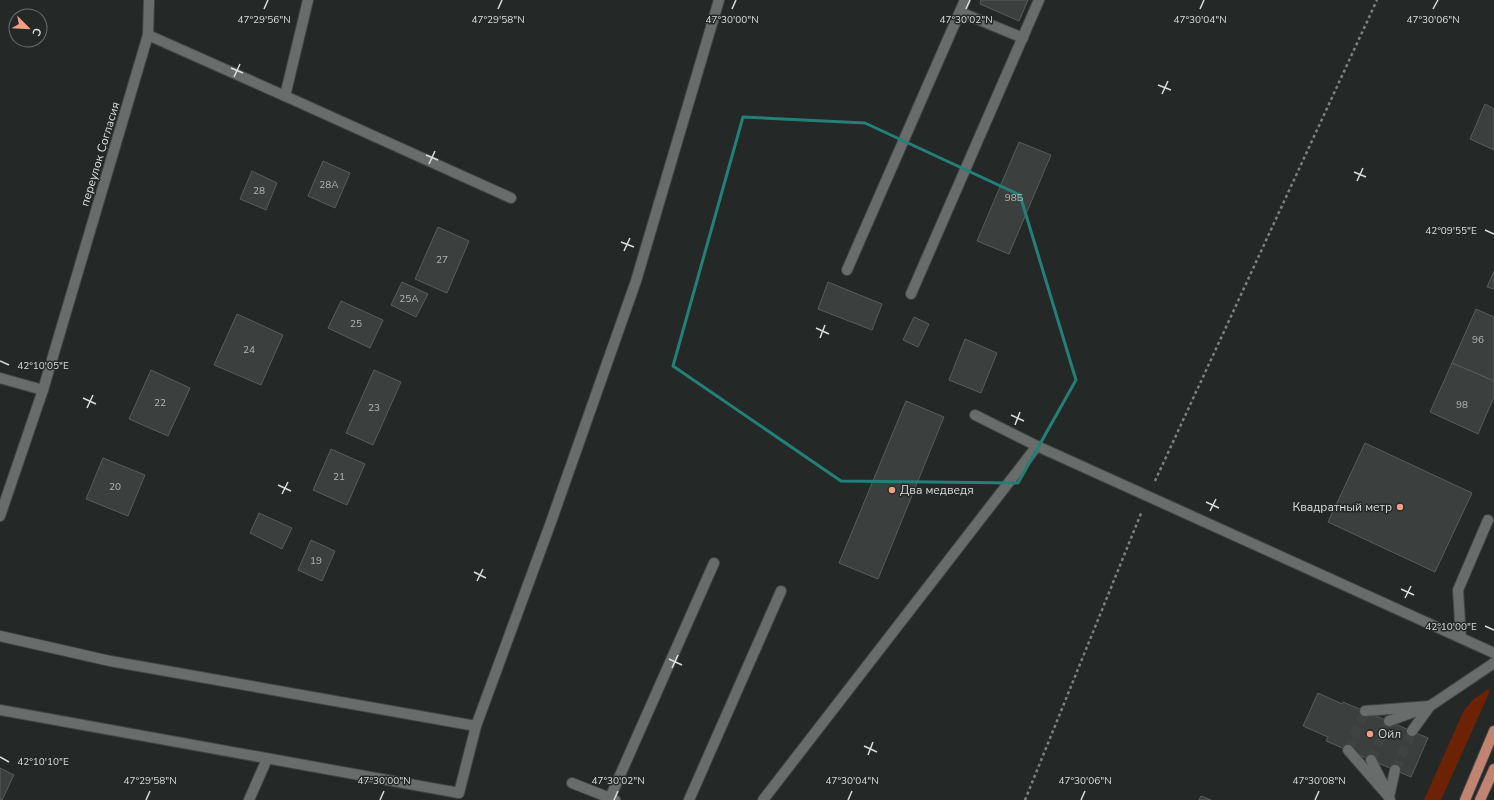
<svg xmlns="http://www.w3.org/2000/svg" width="1494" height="800" viewBox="0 0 1494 800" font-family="'Nunito Sans',sans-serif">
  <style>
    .green { fill: #6d2206 }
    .building { fill: #3b403f; stroke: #585c5c }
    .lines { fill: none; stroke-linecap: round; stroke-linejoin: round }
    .minor-tunnel { stroke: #3f4342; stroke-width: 10; stroke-dasharray: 10 5; stroke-linecap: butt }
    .minor-casing { stroke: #424645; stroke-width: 12 }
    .major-casing { stroke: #424645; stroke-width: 12 }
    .path { stroke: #7d8180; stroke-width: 2.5; stroke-dasharray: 3 3; stroke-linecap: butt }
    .minor { stroke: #686d6c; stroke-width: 10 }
    .major { stroke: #c08471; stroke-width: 10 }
    .marked { fill: none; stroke: #238079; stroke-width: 3; stroke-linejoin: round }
    .ticks { fill: none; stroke: #dadddd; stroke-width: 1.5 }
    .poi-dot { fill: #f39f84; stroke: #242827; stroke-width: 1.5 }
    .labels { text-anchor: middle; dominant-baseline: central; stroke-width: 3; stroke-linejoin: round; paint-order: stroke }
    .number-label { font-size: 10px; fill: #b2b6b6 }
    .street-label { font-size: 12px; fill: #dadddd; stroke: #242827 }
    .poi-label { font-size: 12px; fill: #dadddd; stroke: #242827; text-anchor: start }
    .ticks-label { font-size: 10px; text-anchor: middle; fill: #dadddd; stroke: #242827; stroke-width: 3; stroke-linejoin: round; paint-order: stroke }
  </style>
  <rect width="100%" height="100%" fill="#242827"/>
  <polygon class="green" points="1488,689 1490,691 1441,800 1424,800 1464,710 1474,699"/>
  <g class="building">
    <polygon points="981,0 1028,0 1019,21 980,4"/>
    <polygon points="1485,104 1494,109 1494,150 1470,139"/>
    <polygon points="1019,142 1051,155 1009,254 977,241"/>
    <polygon points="323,161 350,173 335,208 308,196"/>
    <polygon points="252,171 277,183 266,210 240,199"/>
    <polygon points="438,227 469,241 447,293 415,279"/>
    <polygon points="1494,271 1494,289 1487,287"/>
    <polygon points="402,282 428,294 416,317 391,305"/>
    <polygon points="828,282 882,304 872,330 818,309"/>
    <polygon points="341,301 383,320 370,348 328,328"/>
    <polygon points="1476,309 1494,317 1494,381 1452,363"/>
    <polygon points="237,314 283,335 261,385 214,365"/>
    <polygon points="914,317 929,324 918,347 903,340"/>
    <polygon points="965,339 997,353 981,393 949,380"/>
    <polygon points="1452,363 1494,381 1494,397 1478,434 1430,412"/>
    <polygon points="151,370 190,388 168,436 129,419"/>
    <polygon points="374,370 401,382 373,445 346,433"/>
    <polygon points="906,401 944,417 878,579 839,563"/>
    <polygon points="1365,443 1472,493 1435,572 1328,522"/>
    <polygon points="331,449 365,464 347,505 313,490"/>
    <polygon points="103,458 145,475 128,516 86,499"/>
    <polygon points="259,513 292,528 282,549 250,533"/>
    <polygon points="311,540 335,551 322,581 298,570"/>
    <polygon points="1318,693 1342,704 1343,702 1428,738 1411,777 1326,741 1328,737 1303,726"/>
    <polygon points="0,768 14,775 2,800 0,800"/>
    <polygon points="1201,796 1211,800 1199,800"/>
  </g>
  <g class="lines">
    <g class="minor-tunnel">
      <polyline points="1348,750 1365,711"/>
      <polyline points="1371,760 1389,721"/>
      <polyline points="1395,770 1412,731"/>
    </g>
    <defs>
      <g id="minor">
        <polyline points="960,12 1023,38"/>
        <polyline points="148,35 149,0"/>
        <polyline points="285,96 511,198"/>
        <polyline points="847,270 965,0"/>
        <polyline points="911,294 1039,0"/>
        <polyline points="0,378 43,390"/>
        <polyline points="975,415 1037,446"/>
        <polyline points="0,516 43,390 148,35 285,96 308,0"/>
        <polyline points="0,636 110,661 476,726"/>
        <polyline points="1461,638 1458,590 1488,520"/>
        <polyline points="0,710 459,793 476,726 551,522 636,281 719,0"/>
        <polyline points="1365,711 1430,706"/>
        <polyline points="1389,721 1419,710"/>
        <polyline points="1412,731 1430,706 1494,663"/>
        <polyline points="1348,750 1389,797"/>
        <polyline points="1371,760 1384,786"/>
        <polyline points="572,783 615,800"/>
        <polyline points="249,800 267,759"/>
        <polyline points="609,800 714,563"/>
        <polyline points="689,800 781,591"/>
        <polyline points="763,800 1037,446 1494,653"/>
        <polyline points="1390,800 1389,797 1395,770"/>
      </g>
      <g id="major">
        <polyline points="1465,800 1494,731"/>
        <polyline points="1480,800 1494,769"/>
      </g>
    </defs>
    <use href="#minor" class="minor-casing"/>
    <use href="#major" class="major-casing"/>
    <g class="path">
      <polyline points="1155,481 1377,0"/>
      <polyline points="1025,800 1142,511"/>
    </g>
    <use href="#minor" class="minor"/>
    <use href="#major" class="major"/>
  </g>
  <path class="marked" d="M743 117 865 123 1020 195 1076 380 1018 483 841 481 673 366Z"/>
  <path class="ticks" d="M264 9 268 0M498 9 502 0M732 9 736 0M966 9 970 0M1200 9 1204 0M1433 9 1438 0M231 68 243 73M234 77 240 64M1158 85 1171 90M1162 94 1168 81M426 155 438 160M429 164 435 151M1354 172 1366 177M1357 181 1363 168M1485 230 1494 234M621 242 634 247M624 251 630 238M816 328 829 334M820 338 825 325M0 361 9 365M83 398 96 404M87 408 93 395M1011 415 1024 421M1015 425 1020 412M278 485 291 491M282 494 288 482M1206 502 1219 508M1210 511 1216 499M474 572 486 578M477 581 483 569M1401 589 1414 595M1405 598 1411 586M1485 626 1494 630M669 659 682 665M672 668 678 655M864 746 877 752M868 755 873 742M0 757 9 762M146 800 150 791M380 800 384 791M614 800 618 791M848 800 852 791M1081 800 1085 791M1315 800 1319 791"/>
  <g class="poi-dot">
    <circle cx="892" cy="490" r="4"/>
    <circle cx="1400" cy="507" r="4"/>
    <circle cx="1370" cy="734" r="4"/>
  </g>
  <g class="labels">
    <g class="number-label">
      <text x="329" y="185">28А</text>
      <text x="259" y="191">28</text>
      <text x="1014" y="198">98Б</text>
      <text x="442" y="260">27</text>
      <text x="409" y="299">25А</text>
      <text x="356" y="324">25</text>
      <text x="1478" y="340">96</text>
      <text x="249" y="350">24</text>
      <text x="160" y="403">22</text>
      <text x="1462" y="405">98</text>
      <text x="374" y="408">23</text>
      <text x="339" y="477">21</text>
      <text x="115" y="487">20</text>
      <text x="316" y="561">19</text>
    </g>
    <g class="street-label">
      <text transform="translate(100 154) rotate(-73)">переулок Согласия</text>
    </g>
    <g class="poi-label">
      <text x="900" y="490">Два медведя</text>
      <text x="1392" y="507" text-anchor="end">Квадратный метр</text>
      <text x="1378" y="734">Ойл</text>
    </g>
  </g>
  <g class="ticks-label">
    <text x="264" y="23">47°29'56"N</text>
    <text x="498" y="23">47°29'58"N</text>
    <text x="732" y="23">47°30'00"N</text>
    <text x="966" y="23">47°30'02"N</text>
    <text x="1200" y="23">47°30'04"N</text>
    <text x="1433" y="23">47°30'06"N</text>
    <text x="1451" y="234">42°09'55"E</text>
    <text x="43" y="369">42°10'05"E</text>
    <text x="1451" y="630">42°10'00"E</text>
    <text x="43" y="765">42°10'10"E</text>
    <text x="150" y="784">47°29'58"N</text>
    <text x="384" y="784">47°30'00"N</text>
    <text x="618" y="784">47°30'02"N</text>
    <text x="852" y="784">47°30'04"N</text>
    <text x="1085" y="784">47°30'06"N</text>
    <text x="1319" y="784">47°30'08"N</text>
  </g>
  <g transform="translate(28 28) rotate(114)"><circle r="19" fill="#242827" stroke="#6d7070"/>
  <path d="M0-3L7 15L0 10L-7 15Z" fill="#f39f84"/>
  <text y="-6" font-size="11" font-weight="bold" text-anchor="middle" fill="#dadddd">С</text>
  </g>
</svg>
